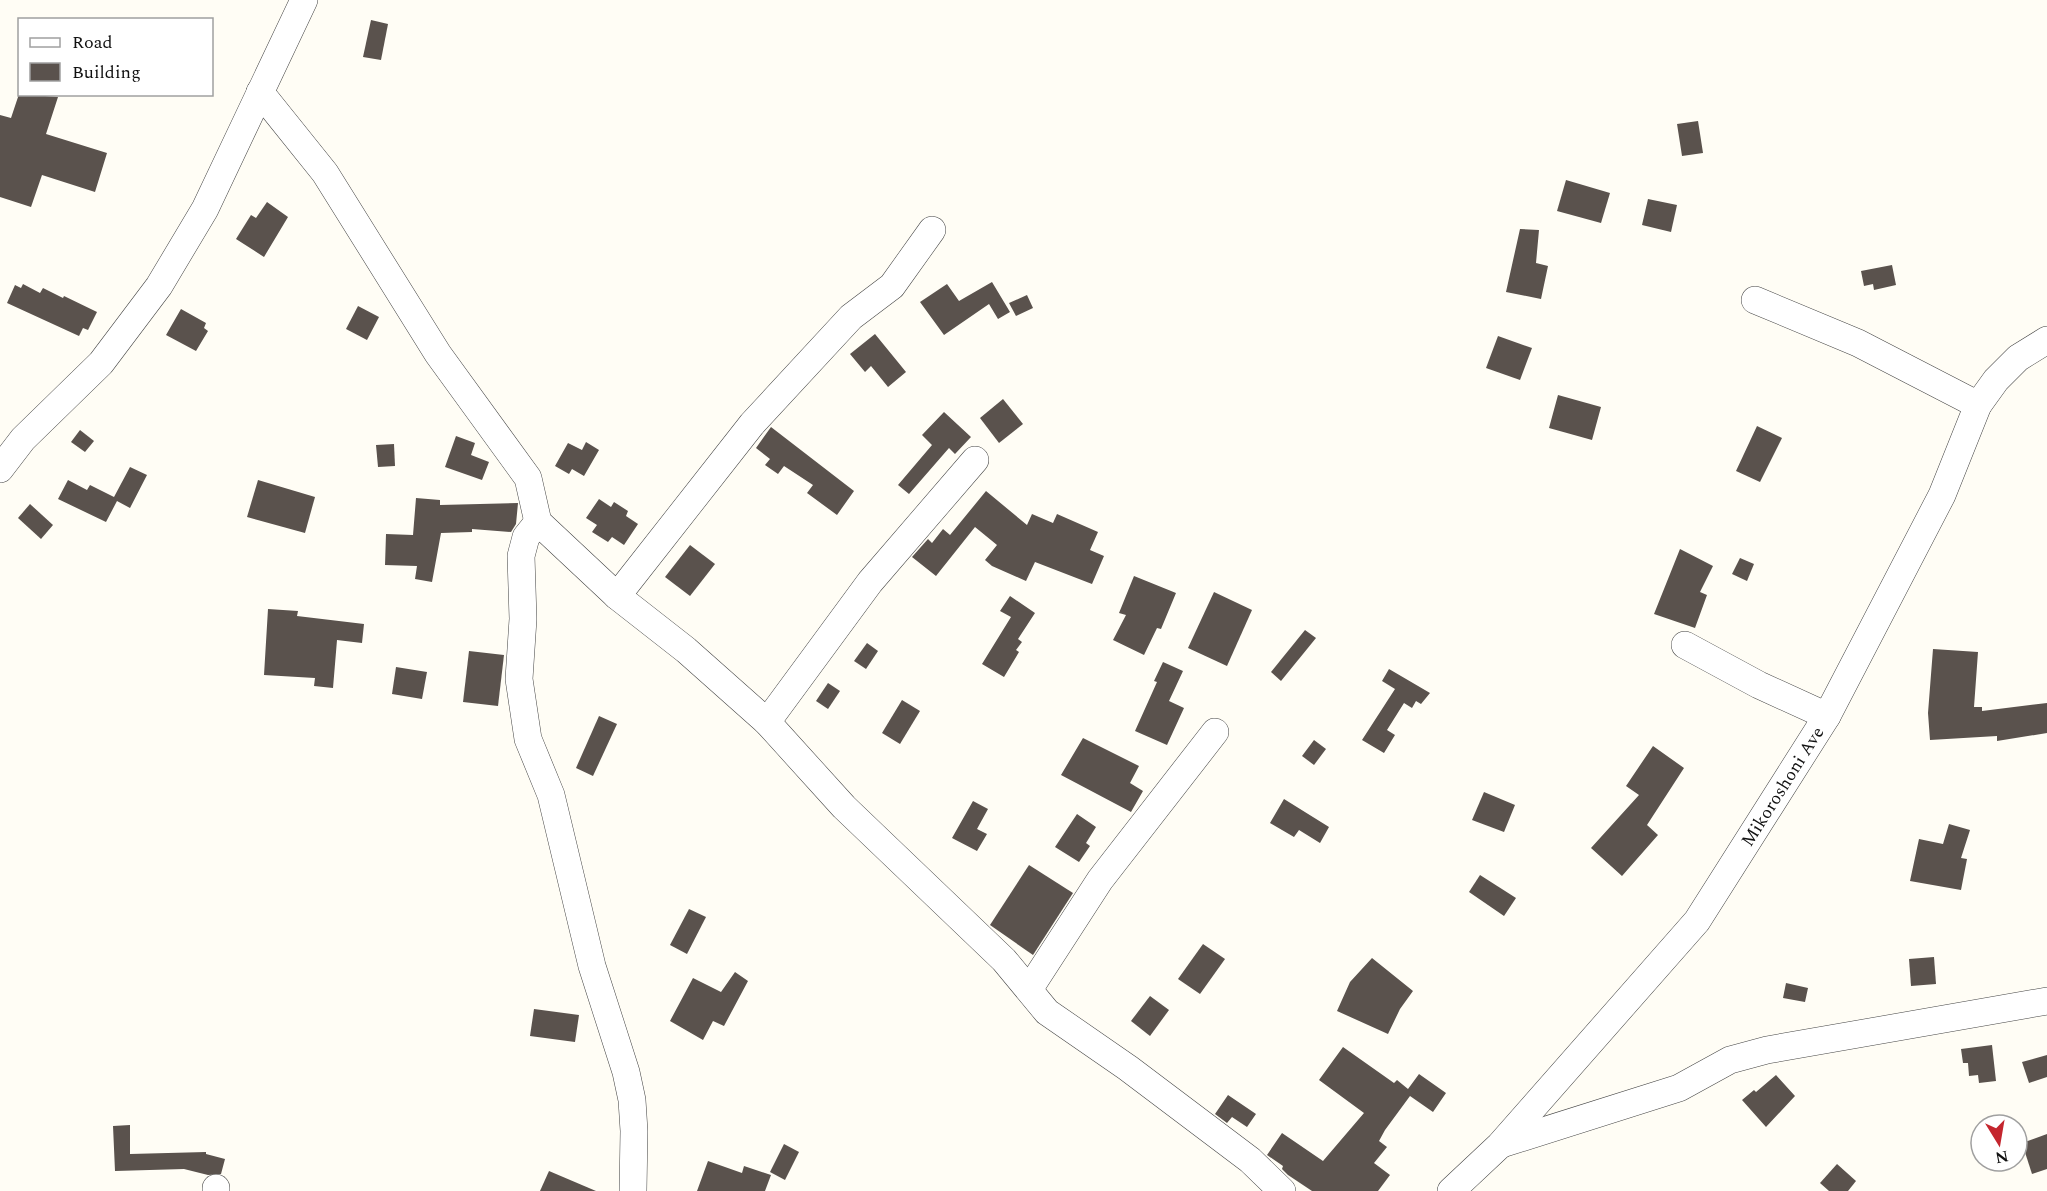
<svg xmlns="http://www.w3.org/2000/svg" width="2047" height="1191" viewBox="0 0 2047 1191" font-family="Spectral,serif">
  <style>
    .building { fill: #5a524d }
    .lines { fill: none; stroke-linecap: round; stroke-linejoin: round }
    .minor-casing { stroke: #444; stroke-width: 28 }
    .minor { stroke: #fff; stroke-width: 27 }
    .labels { text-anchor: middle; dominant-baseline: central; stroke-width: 6; stroke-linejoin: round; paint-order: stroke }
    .street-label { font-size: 18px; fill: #111; stroke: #fff }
  </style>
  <rect width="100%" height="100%" fill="#fffdf5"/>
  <g class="building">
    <polygon points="371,20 388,24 381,60 363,57"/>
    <polygon points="19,94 58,97 46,134 107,153 95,192 42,175 31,207 0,197 0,115 11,118"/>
    <polygon points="1698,121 1703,153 1682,156 1677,124"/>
    <polygon points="1566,180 1610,193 1601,223 1557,211"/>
    <polygon points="1648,199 1677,205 1671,232 1642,225"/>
    <polygon points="267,202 288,217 264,257 236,239 251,215 256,218"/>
    <polygon points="1520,229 1539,230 1536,263 1548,266 1541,299 1506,292"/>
    <polygon points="1892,265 1896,285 1874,290 1873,284 1864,286 1861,271"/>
    <polygon points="992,282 1010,312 998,319 989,304 944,335 920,302 947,284 959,301"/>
    <polygon points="23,284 40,293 43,288 63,298 64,296 97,312 88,330 83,328 79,336 7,303 15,285 21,288"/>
    <polygon points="1027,295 1033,308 1016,316 1009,303"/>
    <polygon points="358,306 379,317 367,340 346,329"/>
    <polygon points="181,309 206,323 204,328 208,331 196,351 166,335"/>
    <polygon points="875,334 906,372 888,387 871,366 865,372 850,354"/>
    <polygon points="1498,336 1532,348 1520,380 1486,368"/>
    <polygon points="1558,395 1601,407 1592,440 1549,428"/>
    <polygon points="1003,399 1023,424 999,443 980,418"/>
    <polygon points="944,412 971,437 955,454 949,448 909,494 898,485 932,445 922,435"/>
    <polygon points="1757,426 1782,438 1760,482 1736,471"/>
    <polygon points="771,427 854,491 837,515 807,493 813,485 784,466 778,474 765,465 770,459 756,448"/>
    <polygon points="80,430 94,441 85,452 71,442"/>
    <polygon points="456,436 475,443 471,455 489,462 482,480 445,467"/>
    <polygon points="586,442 599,450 584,476 572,469 569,474 555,466 568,443 582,450"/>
    <polygon points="394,444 395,466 378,467 376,445"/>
    <polygon points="130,467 147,475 130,508 117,501 106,522 58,499 68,480 87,490 90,485 114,497"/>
    <polygon points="258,480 315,497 305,533 247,517"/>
    <polygon points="986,491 1027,525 1032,514 1053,523 1057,514 1098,532 1090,550 1104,556 1092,584 1035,562 1026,581 992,566 985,560 997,545 975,527 936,576 912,557 928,539 932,543 943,529 950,535"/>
    <polygon points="416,498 440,500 440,505 518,503 516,524 511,532 472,529 472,532 441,533 432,582 415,579 417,566 385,565 386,534 413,535"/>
    <polygon points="599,499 611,507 614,502 628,511 626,516 638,524 624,545 612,537 608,542 592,532 597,525 586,518"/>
    <polygon points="30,504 53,525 41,539 18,518"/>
    <polygon points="690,545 715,564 690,596 665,577"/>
    <polygon points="1680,549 1713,566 1700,592 1707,595 1695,628 1654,614"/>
    <polygon points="1740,558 1754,564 1747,581 1732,574"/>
    <polygon points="1134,576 1176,593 1161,629 1157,628 1144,655 1113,640 1126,615 1119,613"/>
    <polygon points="1214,592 1252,610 1227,666 1188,648"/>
    <polygon points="1010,596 1035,613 1018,639 1022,642 1016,650 1019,652 1004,677 982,664 1011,617 1000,611"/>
    <polygon points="268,609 298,611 297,616 364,624 362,643 337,640 333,688 314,686 315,678 264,675"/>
    <polygon points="1305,630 1316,638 1281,681 1271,672"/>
    <polygon points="867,643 878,651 866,669 854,661"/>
    <polygon points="1933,649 1978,652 1974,707 1982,707 1982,711 2047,703 2047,733 1997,741 1997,736 1930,740 1928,713"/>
    <polygon points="469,651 504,655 498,706 463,702"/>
    <polygon points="1163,662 1183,671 1169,701 1184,708 1167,745 1135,731 1157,682 1154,681"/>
    <polygon points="396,667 427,672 422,699 392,694"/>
    <polygon points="1389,669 1430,693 1421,704 1416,701 1412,708 1404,703 1387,730 1395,735 1384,753 1362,740 1395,689 1382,681"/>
    <polygon points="828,683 840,691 828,709 816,701"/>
    <polygon points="902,700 920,711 900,744 882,733"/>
    <polygon points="599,716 617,724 593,776 576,768"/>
    <polygon points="1083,738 1139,766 1130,783 1143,791 1131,812 1061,775"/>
    <polygon points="1314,740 1326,749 1314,765 1302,756"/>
    <polygon points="1653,746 1684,768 1647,825 1658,835 1622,876 1591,848 1639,795 1626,786"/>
    <polygon points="1484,792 1515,805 1504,832 1472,820"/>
    <polygon points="1284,799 1329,827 1320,843 1299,830 1294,837 1270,823"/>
    <polygon points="973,801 988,809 977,829 987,834 977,851 952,838"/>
    <polygon points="1077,814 1096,827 1086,843 1090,846 1079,862 1055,847"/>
    <polygon points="1949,824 1970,830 1961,858 1967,859 1961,890 1910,881 1919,839 1943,844"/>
    <polygon points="1029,865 1073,893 1033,955 990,925"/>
    <polygon points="1480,875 1516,898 1504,916 1469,892"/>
    <polygon points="689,909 706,917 687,954 670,945"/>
    <polygon points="1203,944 1225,959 1200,994 1178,979"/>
    <polygon points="1934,957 1936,984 1911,986 1909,959"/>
    <polygon points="1372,958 1413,991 1400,1009 1388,1034 1337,1011 1350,982"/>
    <polygon points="735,972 748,981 724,1026 713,1021 703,1040 670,1021 693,978 721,992"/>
    <polygon points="1786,983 1808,988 1805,1002 1783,998"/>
    <polygon points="1150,996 1169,1010 1150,1036 1131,1021"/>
    <polygon points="534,1009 579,1015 575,1042 530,1036"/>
    <polygon points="1992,1045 1996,1081 1979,1083 1978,1075 1969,1076 1968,1063 1963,1063 1961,1049"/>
    <polygon points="1343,1047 1394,1083 1397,1080 1408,1089 1419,1074 1446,1093 1433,1112 1410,1096 1385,1130 1379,1141 1387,1147 1374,1163 1390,1175 1378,1191 1312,1191 1288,1175 1282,1169 1283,1166 1267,1155 1282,1133 1323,1161 1364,1113 1319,1080"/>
    <polygon points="2047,1055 2047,1077 2029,1083 2022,1062"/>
    <polygon points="1776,1075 1795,1096 1766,1127 1742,1100 1754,1090 1756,1092"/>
    <polygon points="1228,1095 1256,1114 1247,1127 1232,1117 1227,1123 1215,1114"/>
    <polygon points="130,1125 130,1154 206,1152 206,1154 225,1159 221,1174 208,1175 184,1169 115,1171 113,1126"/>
    <polygon points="2047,1134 2047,1169 2032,1174 2022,1143"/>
    <polygon points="784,1144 799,1152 785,1180 770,1172"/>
    <polygon points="708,1161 742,1173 744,1166 771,1175 765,1191 697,1191"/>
    <polygon points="1837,1164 1856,1181 1848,1191 1829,1191 1820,1183"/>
    <polygon points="549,1171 596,1191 540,1191"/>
  </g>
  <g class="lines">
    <defs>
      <g id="minor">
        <polyline points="260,92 325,173 438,354 528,478 538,522 617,596 686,650 767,722 844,807 1004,960 1047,1012 1128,1068 1250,1160 1282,1191"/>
        <polyline points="1755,300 1858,343 1978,405"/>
        <polyline points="0,469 23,439 101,363 159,286 205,209 304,0"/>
        <polyline points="538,522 526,537 521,556 523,619 519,679 528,739 551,795 592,966 626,1072 632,1100 634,1131 633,1191"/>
        <polyline points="617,596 752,424 851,317 892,286 932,230"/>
        <polyline points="1685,645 1759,685 1827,716"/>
        <polyline points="767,722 870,582 975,460"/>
        <polyline points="1030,988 1100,880 1215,732"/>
        <polyline points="1502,1144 1679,1088 1730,1060 1767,1050 2047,1001"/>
        <polyline points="216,1188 216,1191"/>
        <path id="s1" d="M1451 1191 1500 1145 1697 921 1827 716 1942 495 1978 405 1996 380 2018 358 2047 340"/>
      </g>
    </defs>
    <use href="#minor" class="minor-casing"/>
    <use href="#minor" class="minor"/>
  </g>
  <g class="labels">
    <g class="street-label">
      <text stroke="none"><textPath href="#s1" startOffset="525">Mikoroshoni Ave</textPath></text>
    </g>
  </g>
  <rect x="18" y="18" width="195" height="78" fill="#ffffff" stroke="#a0a0a0" stroke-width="1.5"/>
  <rect x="30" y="38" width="30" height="9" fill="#ffffff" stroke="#a0a0a0" stroke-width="1.5"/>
  <text x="72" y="48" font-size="18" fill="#111111">Road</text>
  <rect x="30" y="63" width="30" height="18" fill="#5a524d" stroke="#a0a0a0" stroke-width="1.5"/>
  <text x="72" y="78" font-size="18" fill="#111111">Building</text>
  <g transform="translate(1999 1143) rotate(169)"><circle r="28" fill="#ffffff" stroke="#a0a0a0" stroke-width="1.5"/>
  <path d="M0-4.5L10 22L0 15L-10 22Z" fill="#c4262e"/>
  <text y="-9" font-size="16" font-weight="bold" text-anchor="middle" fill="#111111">N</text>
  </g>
</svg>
